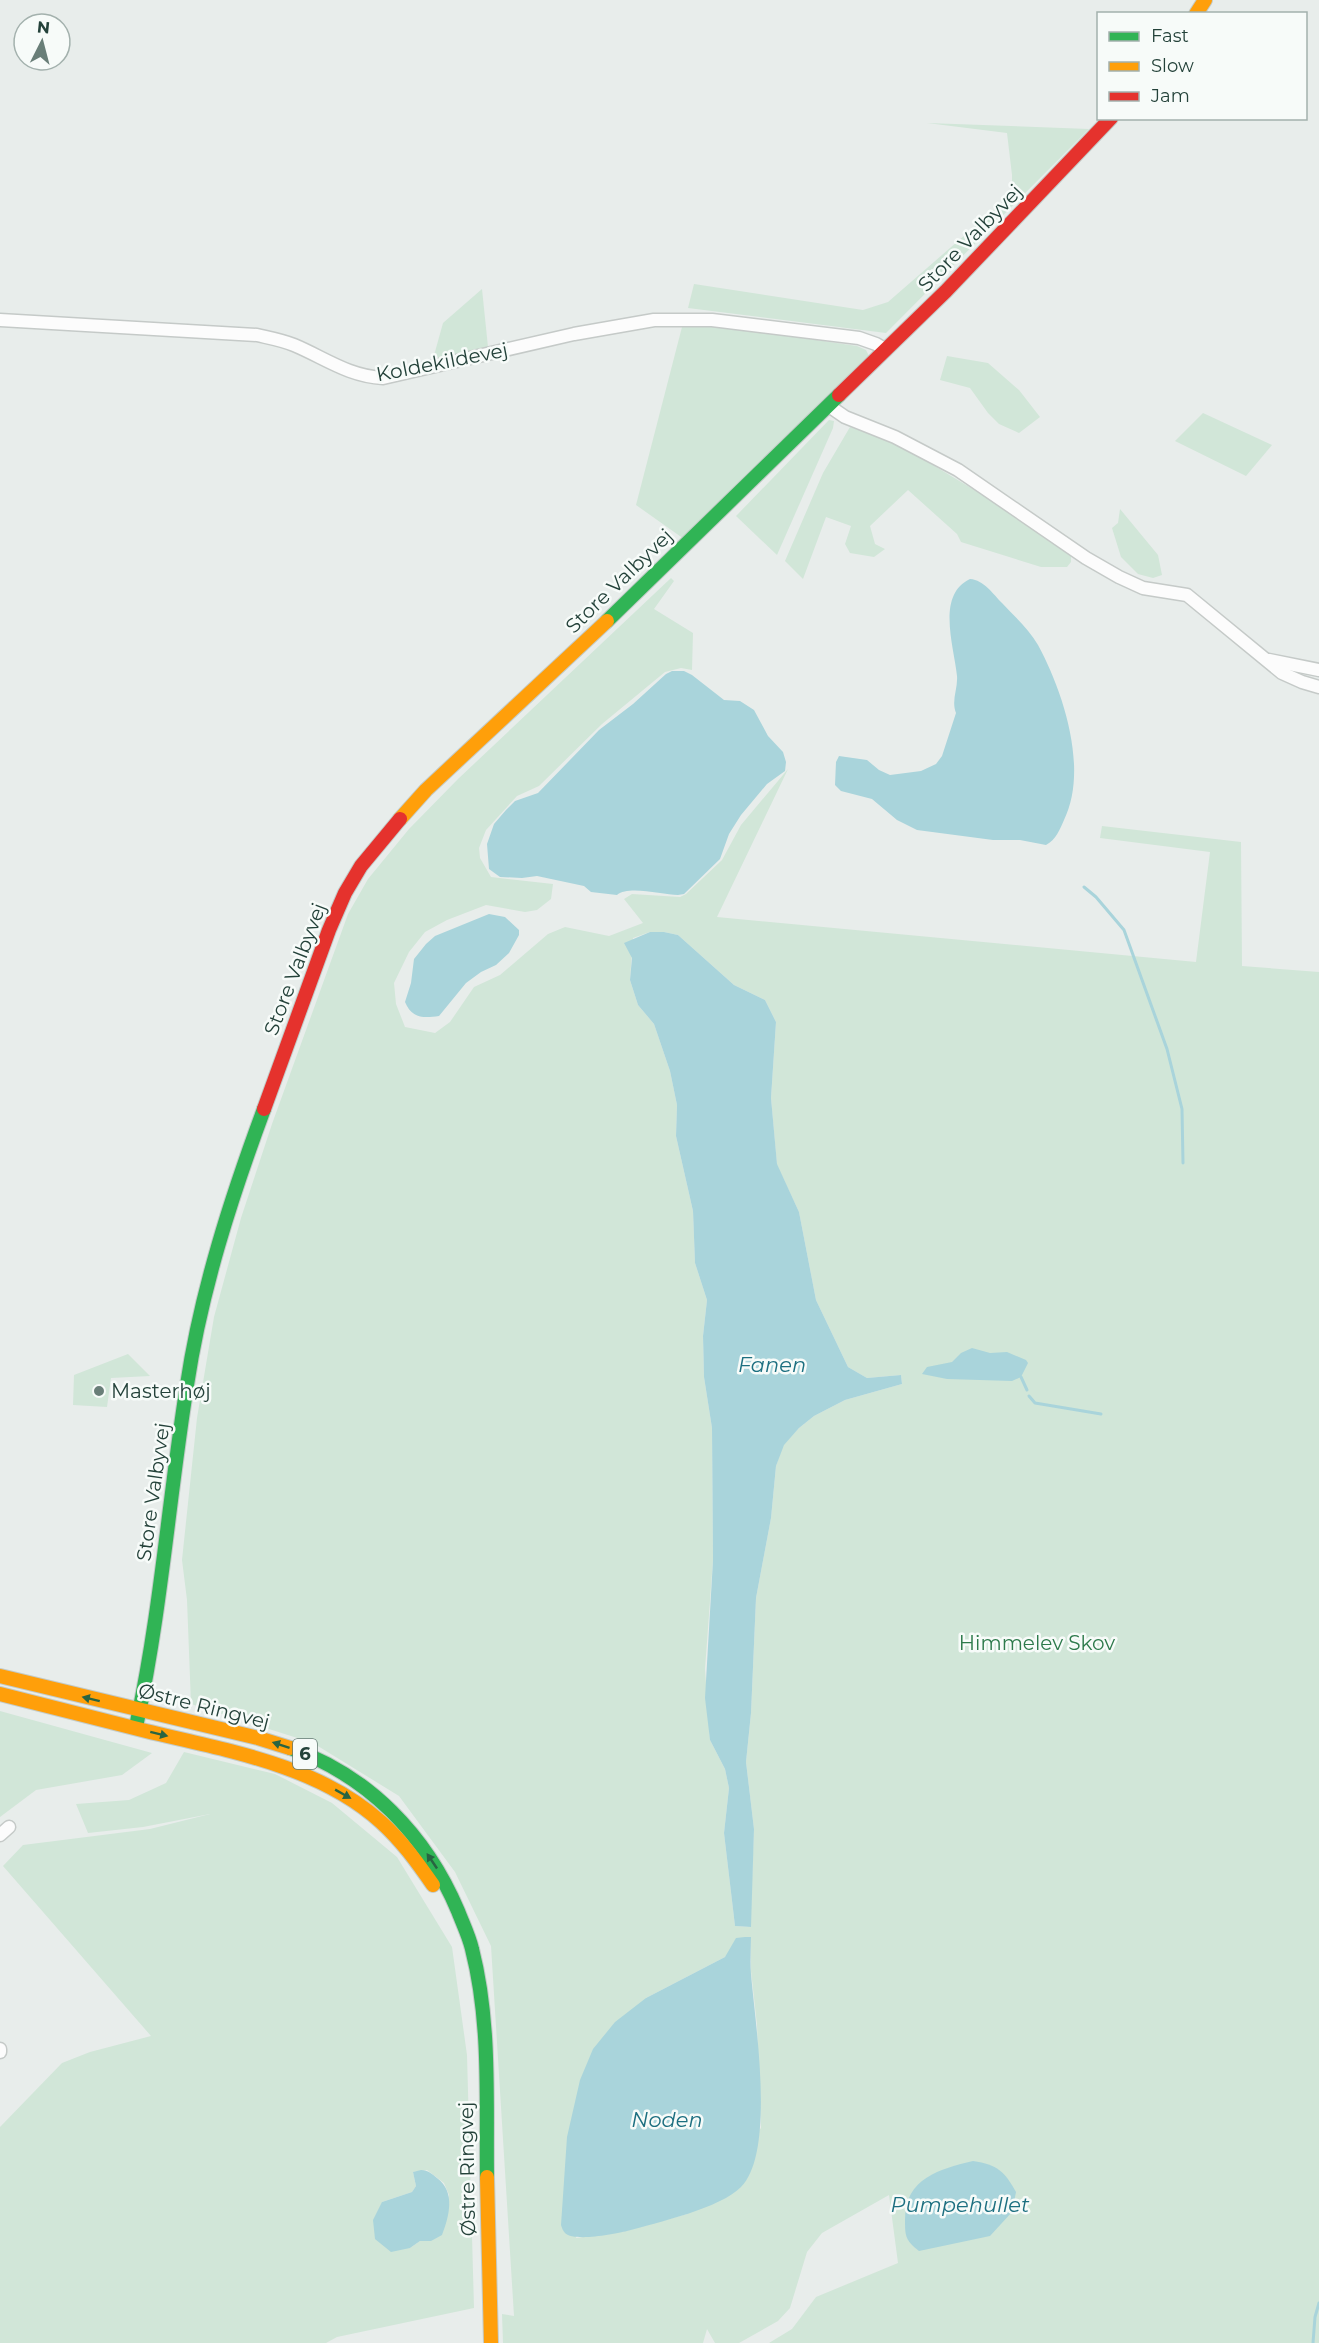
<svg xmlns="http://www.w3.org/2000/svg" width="1319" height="2343" viewBox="0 0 1319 2343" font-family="Montserrat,sans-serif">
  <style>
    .green { fill: #d1e6d8; fill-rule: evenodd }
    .water { fill: #a9d4db }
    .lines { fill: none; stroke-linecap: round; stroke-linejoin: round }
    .stream { stroke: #a9d4db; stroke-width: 3 }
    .street-casing { stroke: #c5cac8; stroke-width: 15 }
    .fast-casing { stroke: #c3cbc8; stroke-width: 16 }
    .slow-casing { stroke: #c3cbc8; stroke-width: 16 }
    .jam-casing { stroke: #c3cbc8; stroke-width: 16 }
    .street { stroke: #fcfcfc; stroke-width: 12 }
    .fast { stroke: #30b455; stroke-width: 14 }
    .slow { stroke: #ff9f0a; stroke-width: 14 }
    .jam { stroke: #e5322d; stroke-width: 14 }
    .oneway { fill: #286442 }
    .poi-dot { fill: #697e78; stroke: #f7fbf9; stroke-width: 2 }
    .labels { text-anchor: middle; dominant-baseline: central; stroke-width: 5; stroke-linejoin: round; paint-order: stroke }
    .shield { fill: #f7fbf9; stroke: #637a73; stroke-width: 1.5 }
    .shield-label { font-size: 18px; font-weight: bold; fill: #24423a }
    .street-label { font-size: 20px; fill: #24423a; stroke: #f7fbf9 }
    .poi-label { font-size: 20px; fill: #24423a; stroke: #f7fbf9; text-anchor: start }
    .park-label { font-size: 20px; fill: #2d7a4b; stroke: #f7fbf9 }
    .water-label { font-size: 21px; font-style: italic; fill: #1c6f80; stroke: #f7fbf9 }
  </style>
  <rect width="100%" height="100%" fill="#e8edeb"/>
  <g class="green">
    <polygon points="927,123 1089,129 886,333 688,308 694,284 863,310 888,302 1012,194 1012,175 1007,133"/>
    <polygon points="482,289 488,347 433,359 443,323"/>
    <polygon points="708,324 857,346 866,350 869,356 684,539 636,505 682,327"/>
    <polygon points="947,356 988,363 1019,390 1040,417 1019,433 999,424 988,413 970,388 940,380"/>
    <polygon points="1203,413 1272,445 1246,476 1175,441"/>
    <polygon points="829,420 834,421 833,428 777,555 736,516"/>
    <polygon points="850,427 898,444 986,497 1071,556 1071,562 1067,567 1041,567 961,542 957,534 908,490 870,526 875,544 885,549 874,557 850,553 845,544 851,526 826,517 803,579 785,561 823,473"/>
    <polygon points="1120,509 1158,555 1162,575 1153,578 1138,574 1121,557 1112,528 1118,523"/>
    <path d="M671 578 674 581 654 609 693 633 692 670 681 668 665 672 602 724 539 786 517 796 486 830 479 848 480 858 491 877 553 884 551 899 537 910 525 912 486 905 447 920 425 932 409 952 394 983 396 1004 405 1027 435 1033 450 1022 474 987 500 975 548 934 565 927 609 936 643 923 624 899 632 894 680 897 686 894 722 860 741 825 788 769 717 917 1196 962 1210 852 1100 838 1102 826 1241 842 1242 966 1319 972V2343H769L792 2329 816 2297 898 2263 889 2195 822 2233 807 2252 790 2308 778 2321 739 2343H715L707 2329 703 2343H503L502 2314 514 2316 491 1946 455 1872 399 1796 313 1743 191 1704 187 1600 182 1560 197 1418 214 1317 241 1218 272 1124 348 914 368 879 409 829 458 779ZM650 932H664L678 935 734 985 765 1000 776 1022 771 1098 777 1165 799 1212 816 1300 848 1367 867 1378 901 1375 902 1384 845 1400 814 1416 799 1428 783 1445 776 1466 771 1518 756 1598 751 1713 746 1762 754 1829 750 1927 735 1926 724 1833 729 1788 725 1769 710 1740 705 1669 713 1560 712 1428 704 1377 703 1336 707 1300 695 1263 693 1211 676 1136 677 1105 670 1071 654 1024 638 1005 630 980 633 938ZM751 1938V1971L757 2025 761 2128 687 2214 625 2231 576 2238 646 1998 725 1957Z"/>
    <polygon points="128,1354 150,1376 111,1378 107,1407 73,1405 74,1375"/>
    <polygon points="0,1711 152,1753 122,1775 36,1790 0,1817"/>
    <path d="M184 1752 275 1774 332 1803 397 1857 452 1947 467 2055 474 2308 337 2337 326 2343H0V2127L62 2063 90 2052 151 2036 3 1866 23 1845 150 1829 210 1814 143 1827 88 1833 76 1804 129 1800 166 1783ZM427 2170 444 2183 449 2195 431 2241H420L410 2248 382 2202 412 2192 416 2186 413 2172Z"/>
  </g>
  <g class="water">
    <path d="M970 579C984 580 993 594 1002 603 1014 616 1029 629 1038 645 1063 691 1089 769 1064 820 1060 829 1056 840 1046 845L1020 840H993L917 830 897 820 872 799 841 791 835 785 836 762 839 756 867 760 879 770 890 775 921 771 936 764 942 756 956 713C951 700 958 689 957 676 954 646 936 595 970 579Z"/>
    <path d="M672 671H684L692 675 724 700 740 701 754 710 768 736 783 752 786 762 785 771 767 784 741 815 729 834 720 859 684 894 678 895C663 895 629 885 617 895L591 892 584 886 537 876 522 878 500 877 489 869 487 844 494 824 506 810 515 801 538 793 599 730 633 704 666 674Z"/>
    <path d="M489 914 505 917 519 930V935L509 953 496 965 481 972 466 983 439 1016C424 1018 412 1019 405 1002L411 983 414 959 426 944 435 936Z"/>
    <polygon points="650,932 664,932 678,935 734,985 765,1000 776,1022 771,1098 777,1164 799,1212 816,1300 848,1367 867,1378 901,1375 902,1384 845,1400 814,1416 799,1428 784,1445 776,1466 771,1518 756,1598 751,1713 746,1762 754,1829 751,1927 735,1926 724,1833 729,1788 725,1769 710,1740 705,1698 713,1560 712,1428 704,1377 703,1336 707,1300 695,1263 693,1211 676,1136 677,1105 670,1071 654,1024 638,1005 630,980 632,958 624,943"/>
    <polygon points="972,1348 990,1353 1007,1352 1026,1360 1028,1363 1021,1377 1012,1381 947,1379 922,1374 927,1367 952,1362 961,1353"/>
    <path d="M745 1937H751C751 1949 750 1962 751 1974 755 2023 776 2152 741 2187 721 2208 656 2223 627 2231 615 2234 574 2242 565 2233 563 2231 562 2228 561 2225L567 2137 580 2080 593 2049 615 2022 646 1998 725 1957 736 1938Z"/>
    <path d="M973 2161C998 2165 1004 2171 1016 2192L1012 2212 990 2236 919 2251C905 2240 905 2236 905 2219 905 2178 940 2169 973 2161Z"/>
    <path d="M421 2170C428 2170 432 2174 437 2178 456 2192 449 2217 442 2235L431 2241H420L410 2248 391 2252 375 2239 373 2220 382 2202 412 2192 416 2186 413 2172Z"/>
  </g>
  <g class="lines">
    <g class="stream">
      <polyline points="1084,887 1096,897 1124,930 1167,1049 1182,1109 1183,1163"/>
      <polyline points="1021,1377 1027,1390"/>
      <polyline points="1029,1396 1035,1403 1101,1414"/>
      <polyline points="1313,2343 1315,2317 1319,2303"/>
    </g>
    <defs>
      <g id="street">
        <path d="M0 320 257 335C270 338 282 340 294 345 325 358 348 376 383 378L574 334 654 320H712L859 338 876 344 886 350"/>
        <polyline points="829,406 845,417 895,437 958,470 1086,558 1119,577 1143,588 1187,595 1282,673 1302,682 1319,687"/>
        <polyline points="1269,660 1319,670"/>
        <polyline points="0,1835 9,1827"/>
        <polyline points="0,2049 0,2052"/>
      </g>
      <g id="fast">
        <polyline points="607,621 839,395"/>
        <path d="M137 1722C161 1611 169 1497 187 1385 201 1291 231 1198 264 1109"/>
        <path d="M290 1748C368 1775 426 1835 458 1911 463 1924 469 1936 472 1949 491 2023 486 2102 487 2177"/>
      </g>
      <g id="slow">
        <polyline points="1196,14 1205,0"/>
        <polyline points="400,819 426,790 607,621"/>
        <polyline points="0,1676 258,1738 290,1748"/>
        <path d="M0 1694C49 1706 97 1719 146 1731 225 1750 318 1765 381 1822 402 1841 417 1862 433 1885"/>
        <polyline points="487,2177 491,2343"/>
      </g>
      <g id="jam">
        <polyline points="839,395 946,291 1111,118"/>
        <polyline points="264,1109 329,930 345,893 361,866 400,819"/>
      </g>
    </defs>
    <use href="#street" class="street-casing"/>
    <use href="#fast" class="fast-casing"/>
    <use href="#slow" class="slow-casing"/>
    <use href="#jam" class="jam-casing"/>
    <use href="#street" class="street"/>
    <use href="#fast" class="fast"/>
    <use href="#slow" class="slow"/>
    <use href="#jam" class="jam"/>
  </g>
  <defs><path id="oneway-solid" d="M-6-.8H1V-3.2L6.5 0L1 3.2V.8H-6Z" transform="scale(1.5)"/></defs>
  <g class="oneway">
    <use href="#oneway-solid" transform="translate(91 1699) rotate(-166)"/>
    <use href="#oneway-solid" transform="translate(159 1734) rotate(14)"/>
    <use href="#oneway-solid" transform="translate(281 1745) rotate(-162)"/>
    <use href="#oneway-solid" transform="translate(343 1794) rotate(29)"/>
    <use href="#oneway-solid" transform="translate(432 1861) rotate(-124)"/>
  </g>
  <circle class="poi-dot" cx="99" cy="1391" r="6"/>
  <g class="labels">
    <rect class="shield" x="293" y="1739" width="24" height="30" rx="4.5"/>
    <g class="shield-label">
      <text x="305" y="1754">6</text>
    </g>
    <g class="street-label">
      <text transform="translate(970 238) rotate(-46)">Store Valbyvej</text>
      <text transform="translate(442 362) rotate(-11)">Koldekildevej</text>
      <text transform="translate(619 581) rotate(-44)">Store Valbyvej</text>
      <text transform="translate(295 969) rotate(-69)">Store Valbyvej</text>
      <text transform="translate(153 1492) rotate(-82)">Store Valbyvej</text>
      <text transform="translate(204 1706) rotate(14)">Østre Ringvej</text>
      <text transform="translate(467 2169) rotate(-91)">Østre Ringvej</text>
    </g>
    <g class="poi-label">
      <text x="111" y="1391">Masterhøj</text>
    </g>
    <g class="park-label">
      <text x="1037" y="1643">Himmelev Skov</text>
    </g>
    <g class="water-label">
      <text x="772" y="1364">Fanen</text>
      <text x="667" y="2119">Noden</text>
      <text x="960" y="2204">Pumpehullet</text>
    </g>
  </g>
  <rect x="1097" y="12" width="210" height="108" fill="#f7fbf9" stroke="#a3b1ad" stroke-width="1.5"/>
  <rect x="1109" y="32" width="30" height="9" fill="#30b455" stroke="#a3b1ad" stroke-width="1.5"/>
  <text x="1151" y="42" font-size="18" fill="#24423a">Fast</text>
  <rect x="1109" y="62" width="30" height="9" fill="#ff9f0a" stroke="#a3b1ad" stroke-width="1.5"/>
  <text x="1151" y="72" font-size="18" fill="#24423a">Slow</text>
  <rect x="1109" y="92" width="30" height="9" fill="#e5322d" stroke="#a3b1ad" stroke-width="1.5"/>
  <text x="1151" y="102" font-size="18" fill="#24423a">Jam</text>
  <g transform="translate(42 42) rotate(6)"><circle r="28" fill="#f7fbf9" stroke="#a3b1ad" stroke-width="1.5"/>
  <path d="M0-4.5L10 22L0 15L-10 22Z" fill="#697e78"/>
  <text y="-9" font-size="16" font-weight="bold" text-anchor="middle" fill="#24423a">N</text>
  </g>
</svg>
